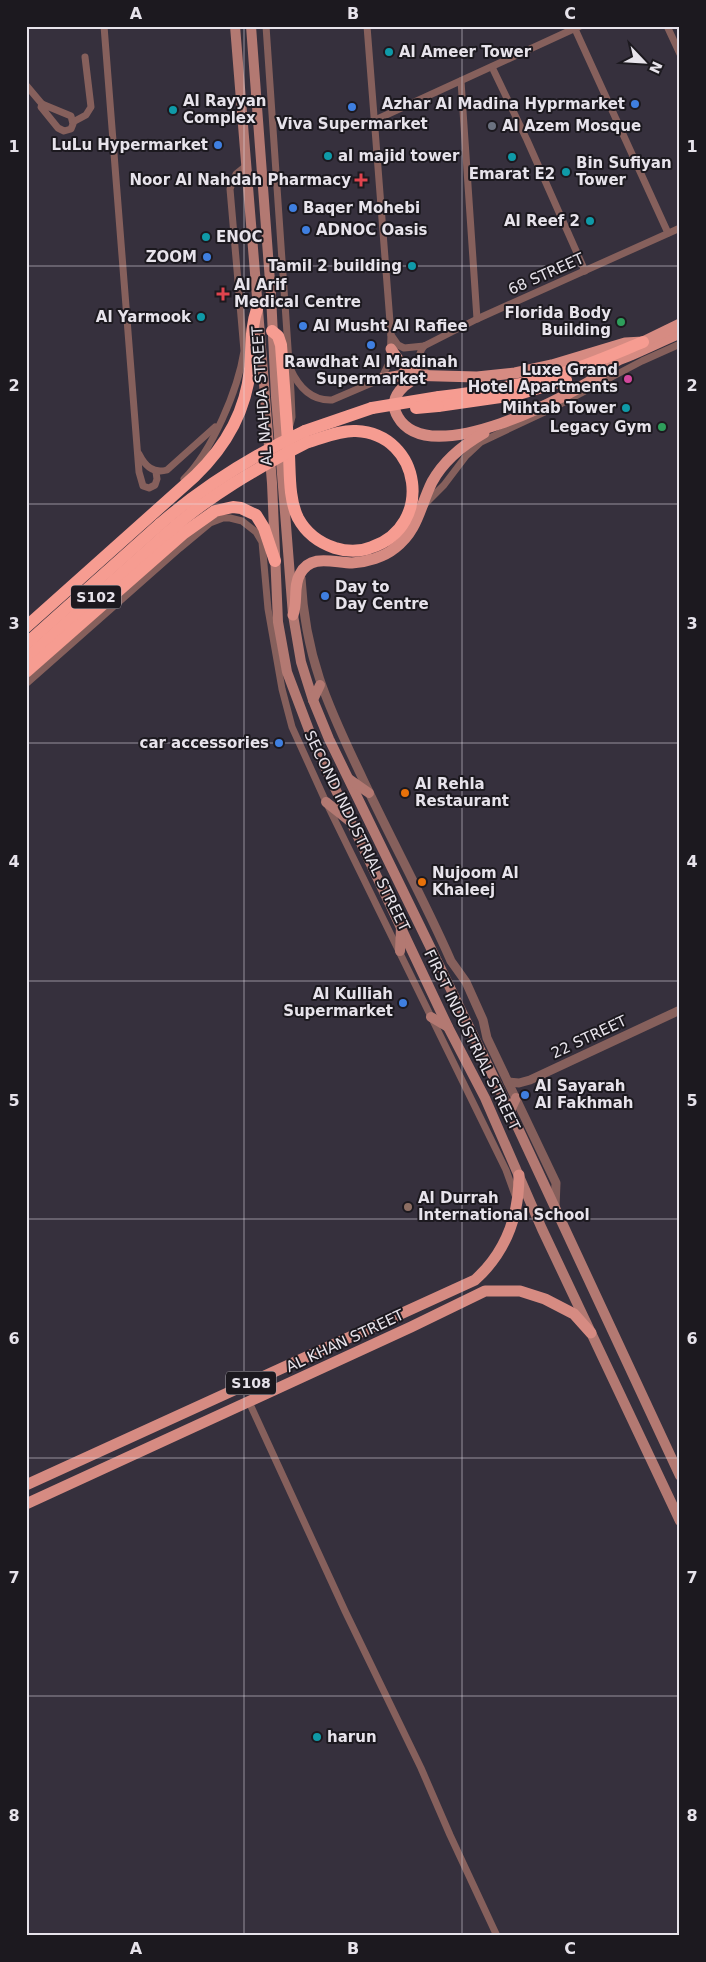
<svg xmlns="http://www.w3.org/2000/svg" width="706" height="1962" viewBox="0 0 706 1962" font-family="'DejaVu Sans',sans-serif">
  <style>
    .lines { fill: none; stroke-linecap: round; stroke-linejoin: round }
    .minor { stroke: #86605c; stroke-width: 7 }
    .tertiary { stroke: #86605c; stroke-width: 9 }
    .secondary { stroke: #b37972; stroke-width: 10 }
    .primary { stroke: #d68b82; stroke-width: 11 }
    .motorway { stroke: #f69c91; stroke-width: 12 }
    .motorway-bridge { stroke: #f69c91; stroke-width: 12 }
    .grid { fill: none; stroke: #e7e3eb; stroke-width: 1; stroke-opacity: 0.55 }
    .culture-dot { fill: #0f9aa8; stroke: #1c191f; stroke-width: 2 }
    .shop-dot { fill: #3f7fe0; stroke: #1c191f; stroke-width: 2 }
    .worship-dot { fill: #6b7280; stroke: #1c191f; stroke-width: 2 }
    .health-dot { fill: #e0444e; stroke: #1c191f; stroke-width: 2 }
    .leisure-dot { fill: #2e9e5b; stroke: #1c191f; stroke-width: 2 }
    .hotel-dot { fill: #d1479c; stroke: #1c191f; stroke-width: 2 }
    .food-dot { fill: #e8710a; stroke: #1c191f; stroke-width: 2 }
    .education-dot { fill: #8d6e63; stroke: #1c191f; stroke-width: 2 }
    .labels { text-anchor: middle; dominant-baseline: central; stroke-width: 4; stroke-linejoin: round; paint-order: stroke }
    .shield { fill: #1c191f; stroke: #aaa6ae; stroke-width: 1 }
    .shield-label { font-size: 14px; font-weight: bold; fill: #e7e3eb }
    .poi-label { font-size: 15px; font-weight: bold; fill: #e7e3eb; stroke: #1c191f; text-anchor: start }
    .street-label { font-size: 15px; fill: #e7e3eb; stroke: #1c191f }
    .neatline { fill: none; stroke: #e7e3eb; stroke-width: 2 }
    .grid-label { font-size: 16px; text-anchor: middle; font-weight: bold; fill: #e7e3eb }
  </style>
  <rect width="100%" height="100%" fill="#36303d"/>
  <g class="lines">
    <g class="minor">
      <polyline points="104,26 139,472 143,486 149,488 155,485 157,479 156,472"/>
      <polyline points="266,26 291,392 292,417 290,425"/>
      <polyline points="667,26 680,54"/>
      <polyline points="575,29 668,233"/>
      <polyline points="492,67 527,140 585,271"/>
      <polyline points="461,81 477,319"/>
      <polyline points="26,85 42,104"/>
      <polygon points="42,104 71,116 73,124 71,129 64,131 58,128 41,107"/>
      <polyline points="373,121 580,26"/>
      <polyline points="73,122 86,115 91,107 85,57"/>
      <polyline points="391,335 398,345 404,348 424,346 477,319 680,228"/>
      <path d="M424 346C415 358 419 366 429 375"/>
      <path d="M290 368C298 386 311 401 332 400L381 379 390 361 391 335 367 26"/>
      <path d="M139 454C145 466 153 474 167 470L215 427"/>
      <path d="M184 479C212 451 238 390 244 351L230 189 236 174 246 166"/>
      <polyline points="424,505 444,485 466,456 481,442 553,408 642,361 680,344"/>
      <polyline points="26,684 180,548 210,523 223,518 230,518 242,521 256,532 262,542 268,609 282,689 292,727 326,802 506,1170 515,1195"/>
      <polyline points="249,1402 345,1611 421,1768 450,1835 497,1936"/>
    </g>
    <g class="tertiary">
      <path d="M301 578C305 656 327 704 360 773 389 836 423 897 451 961L466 982 483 1020 487 1038 556 1183 555 1207"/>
      <polyline points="508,1082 519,1083 530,1080 680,1010"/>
    </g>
    <g class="secondary">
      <polyline points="235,26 272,483 278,622 287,672 315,746 448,1027 485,1098 542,1229 680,1521"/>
      <polyline points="251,26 271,295 276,397 293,615 301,662 313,700 329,739 510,1111 680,1476"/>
      <polyline points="313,700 320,685"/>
      <polyline points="349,779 369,793"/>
      <polyline points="326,802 351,822"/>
      <polyline points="400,951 401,927"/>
      <polyline points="431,1017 448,1027"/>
      <polyline points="510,1111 516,1098"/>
    </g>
    <g class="primary">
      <polyline points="391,349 402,365 417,373"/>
      <path d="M423 376C406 381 386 397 398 417 429 471 571 396 606 371 609 369 611 365 614 363 618 359 626 357 631 355 647 348 664 340 680 333"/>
      <polyline points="381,379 404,375 477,377 515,373 552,365 625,343 643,342 680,324"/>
      <path d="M293 615C298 601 293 586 300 574 311 553 334 563 352 563 367 562 384 557 395 548 418 531 420 506 432 482 444 460 463 445 484 433"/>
      <path d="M26 1485 475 1280C506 1252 519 1216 519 1175"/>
      <polyline points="26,1504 411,1327 485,1291 520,1291 545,1299 574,1314 591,1333"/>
    </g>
    <g class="motorway">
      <path d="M272 331 278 336 281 345C284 382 286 418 289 455 290 475 289 500 298 518 306 533 320 543 335 548 348 552 360 552 372 547 434 526 422 434 356 431 340 430 323 438 308 442"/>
      <path d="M439 397C480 392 520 386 560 374 589 365 616 353 643 342"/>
      <polyline points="438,406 515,395 566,380"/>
      <polyline points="305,431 372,408"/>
      <path d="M26 627 195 476C225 447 246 411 250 369 252 349 250 329 257 309"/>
      <polyline points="26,644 160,524"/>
      <polyline points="26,659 165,535"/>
      <polyline points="26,672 184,533 215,511 233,507 241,508 256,515 264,528 275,561"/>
    </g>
    <g class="motorway-bridge">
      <polyline points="372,408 439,397"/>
      <polyline points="416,408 438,406"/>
      <path d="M160 524C204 486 252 456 305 431"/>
      <path d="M165 535C208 496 257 468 308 442"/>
    </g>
  </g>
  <path class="grid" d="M244 26V1936M462 26V1936M26 266H680M26 504H680M26 743H680M26 981H680M26 1219H680M26 1458H680M26 1696H680"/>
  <g class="culture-dot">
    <circle cx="389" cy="52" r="5"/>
    <circle cx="173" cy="110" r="5"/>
    <circle cx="328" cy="156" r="5"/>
    <circle cx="512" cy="157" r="5"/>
    <circle cx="566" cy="172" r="5"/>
    <circle cx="590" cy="221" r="5"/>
    <circle cx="206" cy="237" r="5"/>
    <circle cx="412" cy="266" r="5"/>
    <circle cx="201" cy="317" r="5"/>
    <circle cx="626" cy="408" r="5"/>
    <circle cx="317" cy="1737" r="5"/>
  </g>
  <g class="shop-dot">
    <circle cx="635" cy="104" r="5"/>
    <circle cx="352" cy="107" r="5"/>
    <circle cx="218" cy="145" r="5"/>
    <circle cx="293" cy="208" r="5"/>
    <circle cx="306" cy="230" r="5"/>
    <circle cx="207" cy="257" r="5"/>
    <circle cx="303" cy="326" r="5"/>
    <circle cx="371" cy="345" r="5"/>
    <circle cx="325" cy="596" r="5"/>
    <circle cx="279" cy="743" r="5"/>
    <circle cx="403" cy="1003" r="5"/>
    <circle cx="525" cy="1095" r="5"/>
  </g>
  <circle class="worship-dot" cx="492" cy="126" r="5"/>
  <g class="health-dot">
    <path d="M358.5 172.5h5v5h5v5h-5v5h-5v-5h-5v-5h5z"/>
    <path d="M220.5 286.5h5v5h5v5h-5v5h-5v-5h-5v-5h5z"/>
  </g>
  <g class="leisure-dot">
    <circle cx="621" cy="322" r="5"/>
    <circle cx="662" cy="427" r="5"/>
  </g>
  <circle class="hotel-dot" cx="628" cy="379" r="5"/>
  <g class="food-dot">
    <circle cx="405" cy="793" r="5"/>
    <circle cx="422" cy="882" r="5"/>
  </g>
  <circle class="education-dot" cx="408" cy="1207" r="5"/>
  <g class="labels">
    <g class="shield">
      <rect x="71" y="585.5" width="50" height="23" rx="4"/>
      <rect x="226" y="1371.5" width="50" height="23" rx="4"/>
    </g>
    <g class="shield-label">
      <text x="96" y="597">S102</text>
      <text x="251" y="1383">S108</text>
    </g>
    <g class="poi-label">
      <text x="399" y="52">Al Ameer Tower</text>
      <text x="183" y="101">Al Rayyan<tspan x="183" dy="17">Complex</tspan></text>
      <text x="625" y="104" text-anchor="end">Azhar Al Madina Hyprmarket</text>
      <text x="352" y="124" text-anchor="middle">Viva Supermarket</text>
      <text x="502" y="126">Al Azem Mosque</text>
      <text x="208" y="145" text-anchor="end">LuLu Hypermarket</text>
      <text x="338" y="156">al majid tower</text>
      <text x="576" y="163">Bin Sufiyan<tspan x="576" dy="17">Tower</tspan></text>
      <text x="512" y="174" text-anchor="middle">Emarat E2</text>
      <text x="351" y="180" text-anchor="end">Noor Al Nahdah Pharmacy</text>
      <text x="303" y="208">Baqer Mohebi</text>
      <text x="580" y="221" text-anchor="end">Al Reef 2</text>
      <text x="316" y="230">ADNOC Oasis</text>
      <text x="216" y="237">ENOC</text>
      <text x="197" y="257" text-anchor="end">ZOOM</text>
      <text x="402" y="266" text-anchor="end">Tamil 2 building</text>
      <text x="234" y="285">Al Arif<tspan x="234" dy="17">Medical Centre</tspan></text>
      <text x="611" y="313" text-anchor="end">Florida Body<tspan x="611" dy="17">Building</tspan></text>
      <text x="191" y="317" text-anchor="end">Al Yarmook</text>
      <text x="313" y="326">Al Musht Al Rafiee</text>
      <text x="371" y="362" text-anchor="middle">Rawdhat Al Madinah<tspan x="371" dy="17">Supermarket</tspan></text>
      <text x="618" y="370" text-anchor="end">Luxe Grand<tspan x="618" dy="17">Hotel Apartments</tspan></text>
      <text x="616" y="408" text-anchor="end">Mihtab Tower</text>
      <text x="652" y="427" text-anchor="end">Legacy Gym</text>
      <text x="335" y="587">Day to<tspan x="335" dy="17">Day Centre</tspan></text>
      <text x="269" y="743" text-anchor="end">car accessories</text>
      <text x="415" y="784">Al Rehla<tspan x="415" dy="17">Restaurant</tspan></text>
      <text x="432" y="873">Nujoom Al<tspan x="432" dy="17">Khaleej</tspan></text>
      <text x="393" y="994" text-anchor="end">Al Kulliah<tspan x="393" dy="17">Supermarket</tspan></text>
      <text x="535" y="1086">Al Sayarah<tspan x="535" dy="17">Al Fakhmah</tspan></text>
      <text x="418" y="1198">Al Durrah<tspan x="418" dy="17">International School</tspan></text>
      <text x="327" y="1737">harun</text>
    </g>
    <g class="street-label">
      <text transform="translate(546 274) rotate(-24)">68 STREET</text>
      <text transform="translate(262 396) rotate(-94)">AL NAHDA STREET</text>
      <text transform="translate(357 831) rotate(64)">SECOND INDUSTRIAL STREET</text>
      <text transform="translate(589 1037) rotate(-25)">22 STREET</text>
      <text transform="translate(472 1040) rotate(64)">FIRST INDUSTRIAL STREET</text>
      <text transform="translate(345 1341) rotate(-25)">AL KHAN STREET</text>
    </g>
  </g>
  <rect width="706" height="1962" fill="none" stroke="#1c191f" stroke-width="55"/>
  <g transform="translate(644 62) rotate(115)" stroke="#1c191f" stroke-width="4" paint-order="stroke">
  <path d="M0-4L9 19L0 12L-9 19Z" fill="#e7e3eb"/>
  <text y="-8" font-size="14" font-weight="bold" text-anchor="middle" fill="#e7e3eb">N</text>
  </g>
  <rect x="28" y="28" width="650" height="1906" class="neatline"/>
  <g class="grid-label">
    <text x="136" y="19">A</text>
    <text x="353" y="19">B</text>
    <text x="570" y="19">C</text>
    <text x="14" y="152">1</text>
    <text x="692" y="152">1</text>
    <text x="14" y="391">2</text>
    <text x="692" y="391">2</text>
    <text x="14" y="629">3</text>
    <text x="692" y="629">3</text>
    <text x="14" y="867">4</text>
    <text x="692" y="867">4</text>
    <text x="14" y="1106">5</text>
    <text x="692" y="1106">5</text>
    <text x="14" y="1344">6</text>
    <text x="692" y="1344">6</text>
    <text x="14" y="1583">7</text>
    <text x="692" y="1583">7</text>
    <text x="14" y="1821">8</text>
    <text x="692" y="1821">8</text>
    <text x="136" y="1954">A</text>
    <text x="353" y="1954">B</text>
    <text x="570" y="1954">C</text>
  </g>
</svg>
